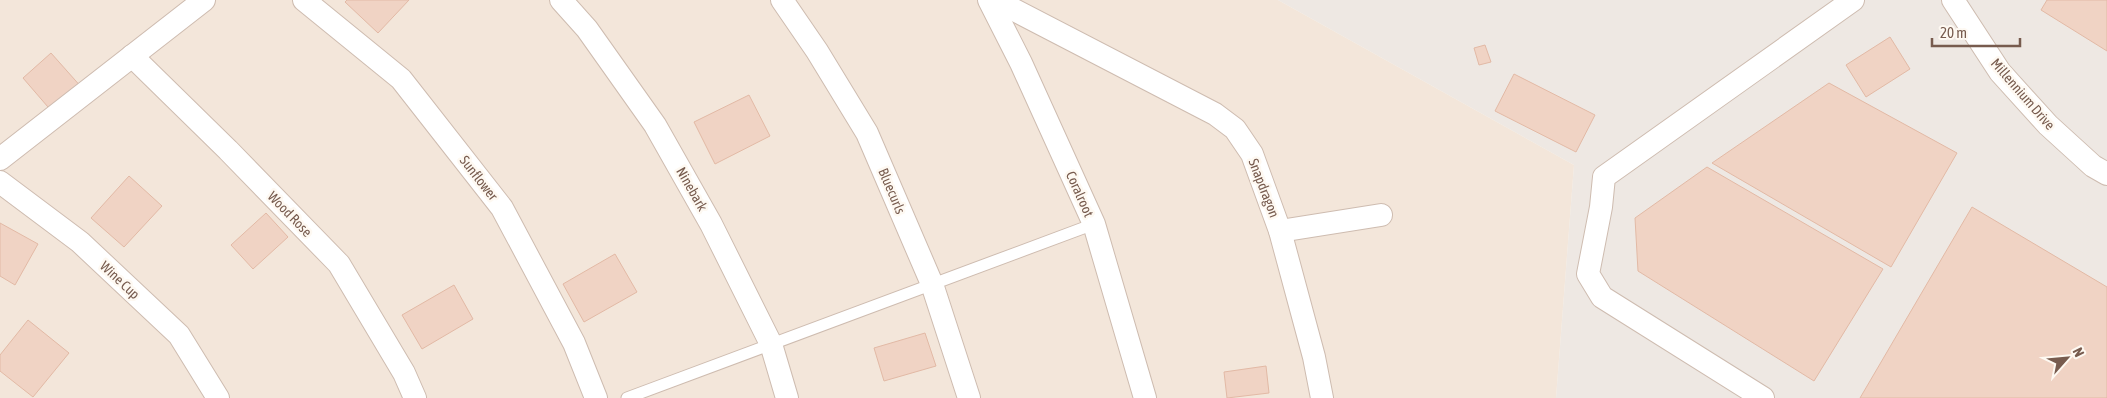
<svg xmlns="http://www.w3.org/2000/svg" width="2107" height="398" viewBox="0 0 2107 398" font-family="'Asap Condensed',sans-serif">
  <style>
    .residential { fill: #f3e6da }
    .industrial { fill: #eee8e3 }
    .building { fill: #f0d3c4; stroke: #e2b9a5 }
    .lines { fill: none; stroke-linecap: round; stroke-linejoin: round }
    .lane-casing { stroke: #cebcb0; stroke-width: 13 }
    .street-casing { stroke: #cebcb0; stroke-width: 24 }
    .lane { stroke: #fff; stroke-width: 11 }
    .street { stroke: #fff; stroke-width: 22 }
    .labels { text-anchor: middle; dominant-baseline: central; stroke-width: 5; stroke-linejoin: round; paint-order: stroke }
    .street-label { font-size: 14px; fill: #775b4e; stroke: #fef9f2 }
  </style>
  <rect width="100%" height="100%" fill="#fcf5eb"/>
  <polygon class="residential" points="0,0 1278,0 1574,165 1556,398 0,398"/>
  <polygon class="industrial" points="1278,0 2107,0 2107,398 1556,398 1574,165"/>
  <g class="building">
    <polygon points="347,0 409,0 378,33 345,2"/>
    <polygon points="2047,0 2107,0 2107,51 2041,10"/>
    <polygon points="1890,37 1910,69 1866,97 1846,65"/>
    <polygon points="1485,45 1491,62 1479,65 1474,48"/>
    <polygon points="51,53 83,89 54,114 23,78"/>
    <polygon points="1514,74 1595,115 1576,152 1495,111"/>
    <polygon points="1829,83 1957,153 1891,267 1712,163"/>
    <polygon points="749,95 770,136 715,164 694,122"/>
    <polygon points="1707,167 1883,269 1814,381 1638,271 1635,218"/>
    <polygon points="129,176 162,206 124,247 91,218"/>
    <polygon points="1972,207 2107,287 2107,398 1860,398"/>
    <polygon points="266,213 288,237 253,269 231,245"/>
    <polygon points="0,223 38,244 15,285 0,276"/>
    <polygon points="615,254 637,292 584,322 563,284"/>
    <polygon points="454,285 473,319 422,349 402,315"/>
    <polygon points="28,320 69,353 33,397 0,371 0,355"/>
    <polygon points="925,333 936,366 884,381 874,348"/>
    <polygon points="1266,366 1269,393 1227,398 1224,372"/>
  </g>
  <g class="lines">
    <defs>
      <polyline id="lane" points="627,398 1094,224"/>
      <g id="street">
        <polyline points="304,0 401,79 502,208 574,343 596,398"/>
        <polyline points="561,0 587,29 655,125 711,224 771,344 787,398"/>
        <polyline points="782,0 817,51 867,133 932,284 969,398"/>
        <polyline points="989,0 1021,63 1094,224 1145,398"/>
        <polyline points="995,0 1215,114 1235,129 1252,154 1280,231 1314,357 1322,398"/>
        <polyline points="1953,0 2000,72 2048,125 2093,166 2107,174"/>
        <polyline points="132,56 228,150 339,264 404,373 415,398"/>
        <polyline points="0,159 204,0"/>
        <polyline points="0,182 80,242 179,335 218,398"/>
        <polyline points="1280,231 1381,215"/>
        <polyline points="1763,398 1602,297 1588,274 1601,207 1604,177 1853,0"/>
      </g>
    </defs>
    <use href="#lane" class="lane-casing"/>
    <use href="#street" class="street-casing"/>
    <use href="#lane" class="lane"/>
    <use href="#street" class="street"/>
  </g>
  <g class="labels">
    <g class="street-label">
      <text transform="translate(2023 94) rotate(49)">Millennium Drive</text>
      <text transform="translate(479 178) rotate(52)">Sunflower</text>
      <text transform="translate(1264 188) rotate(69)">Snapdragon</text>
      <text transform="translate(692 189) rotate(60)">Ninebark</text>
      <text transform="translate(892 191) rotate(67)">Bluecurls</text>
      <text transform="translate(1080 194) rotate(66)">Coralroot</text>
      <text transform="translate(290 214) rotate(46)">Wood Rose</text>
      <text transform="translate(120 280) rotate(43)">Wine Cup</text>
    </g>
  </g>
  <g transform="translate(2067 358) rotate(63)" stroke="#fef9f2" stroke-width="4" paint-order="stroke">
  <path d="M0-4L9 19L0 12L-9 19Z" fill="#775b4e"/>
  <text y="-8" font-size="14" font-weight="bold" text-anchor="middle" fill="#775b4e">N</text>
  </g>
  <path d="M1932 38v8h88v-8" fill="none" stroke="#775b4e" stroke-width="2.5"/>
  <text x="1940" y="38" font-size="15" fill="#775b4e" stroke="#fef9f2" stroke-width="4" paint-order="stroke">20 m</text>
</svg>
